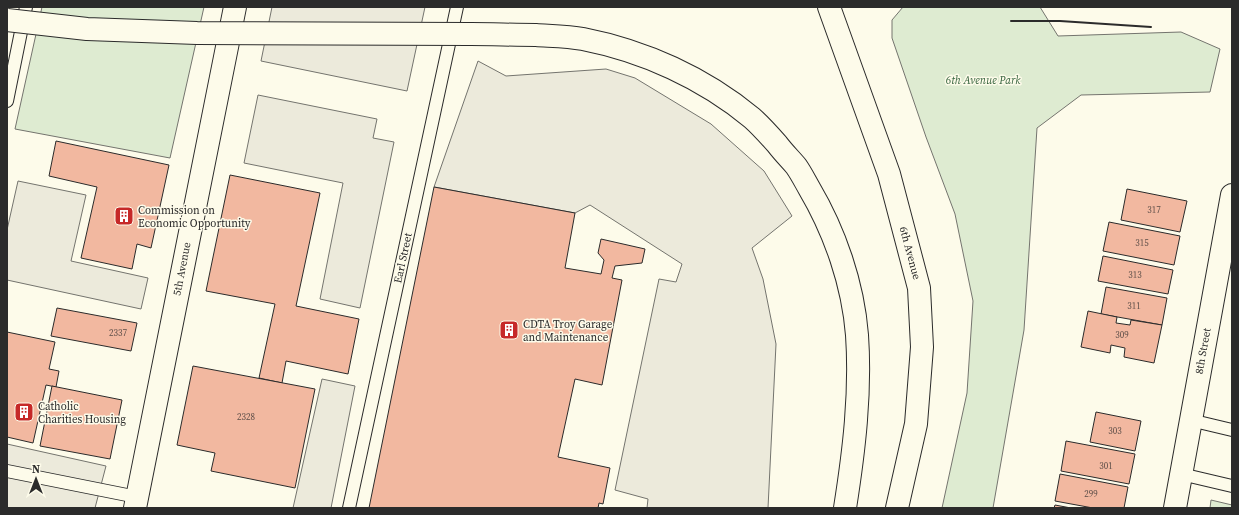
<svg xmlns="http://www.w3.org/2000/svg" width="1239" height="515" viewBox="0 0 1239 515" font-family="'Source Serif 4',serif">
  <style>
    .green { fill: #deebd1; stroke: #74746e }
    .parking { fill: #eceadb; stroke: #74746e }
    .building { fill: #f2b8a0; stroke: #2b2b2b }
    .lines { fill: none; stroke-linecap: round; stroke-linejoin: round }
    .lane-casing { stroke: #2b2b2b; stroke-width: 14 }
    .street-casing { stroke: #2b2b2b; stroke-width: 24 }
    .secondary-casing { stroke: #2b2b2b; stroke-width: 24 }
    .highway-casing { stroke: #2b2b2b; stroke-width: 24 }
    .lane { stroke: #fdfbea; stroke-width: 12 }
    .street { stroke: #fdfbea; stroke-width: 22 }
    .secondary { stroke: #fdfbea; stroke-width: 22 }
    .highway { stroke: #fdfbea; stroke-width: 22 }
    .highway-bridge-casing { stroke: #2b2b2b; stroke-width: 24; stroke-linecap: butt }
    .highway-bridge { stroke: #fdfbea; stroke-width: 22 }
    .wall { stroke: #2b2b2b; stroke-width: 2 }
    .labels { text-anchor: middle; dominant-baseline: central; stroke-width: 3; stroke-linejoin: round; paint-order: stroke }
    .number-label { font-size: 9px; fill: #5d4e48 }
    .park-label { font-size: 11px; font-style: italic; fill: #34623c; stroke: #fdfbea }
    .poi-label { font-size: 11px; fill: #2b2b2b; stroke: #fdfbea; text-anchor: start }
    .street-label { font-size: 11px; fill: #2b2b2b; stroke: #fdfbea }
  </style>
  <rect width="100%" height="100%" fill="#fdfbea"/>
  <g class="green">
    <polygon points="42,7 204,7 170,158 15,129"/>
    <polygon points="903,7 1040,7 1058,36 1181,32 1220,49 1210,92 1081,95 1037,128 1024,330 993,508 942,508 967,393 973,301 955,214 926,137 892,38 892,20"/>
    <polygon points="1211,500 1232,505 1232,508 1210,508"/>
  </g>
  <g class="parking">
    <polygon points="272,7 425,7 407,91 261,61"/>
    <polygon points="478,61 506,76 606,69 635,78 711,124 764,171 792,216 752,248 763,279 776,344 768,508 647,508 648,499 615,490 659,279 676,282 682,264 590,205 575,213 434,187"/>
    <polygon points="258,95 377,119 373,138 394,142 360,308 320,299 343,183 244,163"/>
    <polygon points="18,181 86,195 71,261 148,278 141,309 7,280 7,230"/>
    <polygon points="322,379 355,386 331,508 293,508"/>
    <polygon points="7,444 106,466 95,508 7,508"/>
  </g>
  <g class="building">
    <polygon points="56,141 169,165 151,248 137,244 132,269 81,258 97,187 49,176"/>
    <polygon points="230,175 320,193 296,306 359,319 348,374 286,361 282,383 259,378 275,304 206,291"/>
    <polygon points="434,187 575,213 565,268 601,274 604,260 598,253 601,239 645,249 642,263 615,266 612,278 622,280 602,385 575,379 558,457 610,468 603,504 599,503 598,508 369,508"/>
    <polygon points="1127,189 1187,201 1180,232 1121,220"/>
    <polygon points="1109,222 1180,236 1174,265 1103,251"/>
    <polygon points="1103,256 1173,270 1168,294 1098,281"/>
    <polygon points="1106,287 1167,298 1162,325 1101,314"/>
    <polygon points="57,308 137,323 131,351 51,336"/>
    <polygon points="1088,311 1117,317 1116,323 1130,325 1131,320 1162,325 1154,363 1124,357 1125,348 1111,345 1110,353 1081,347"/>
    <polygon points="7,332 55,342 49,369 59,371 56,387 46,385 33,443 7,437"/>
    <polygon points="193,366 315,389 295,488 211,471 215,453 177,445"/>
    <polygon points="52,386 122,400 110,459 40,446"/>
    <polygon points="1096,412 1141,421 1135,451 1090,442"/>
    <polygon points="1066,441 1135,454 1129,484 1061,471"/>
    <polygon points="1060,474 1128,487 1124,508 1093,508 1055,501"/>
    <polygon points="1055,505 1071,508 1054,508"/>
  </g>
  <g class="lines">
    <defs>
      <g id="lane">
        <polyline points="7,101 26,7"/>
        <polyline points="1190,420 1232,430"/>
        <polyline points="7,471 137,497"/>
        <polyline points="1181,474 1232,486"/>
        <polyline points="349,508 457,7"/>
      </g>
      <polyline id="street" points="135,508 235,7"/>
      <g id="secondary">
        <polyline points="829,7 889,174 919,288 922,347 916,424 897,508"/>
        <polyline points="1175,508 1232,195"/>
      </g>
      <path id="highway" d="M471 34C492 34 514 35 536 35 551 36 568 36 583 39 644 51 704 78 752 118 761 126 769 135 777 144 783 152 790 159 796 166 801 173 805 181 809 188 835 232 853 284 857 335 861 393 854 451 845 508"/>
    </defs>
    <use href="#lane" class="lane-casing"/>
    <use href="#street" class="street-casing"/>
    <use href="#secondary" class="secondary-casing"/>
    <use href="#highway" class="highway-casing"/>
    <use href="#lane" class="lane"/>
    <use href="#street" class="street"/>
    <use href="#secondary" class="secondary"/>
    <use href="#highway" class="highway"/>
    <defs>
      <polyline id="highway-bridge" points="7,20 87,29 197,33 471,34"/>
    </defs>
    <use href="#highway-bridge" class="highway-bridge-casing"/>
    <use href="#highway-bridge" class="highway-bridge"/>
    <polyline class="wall" points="1011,21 1060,21 1151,27"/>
  </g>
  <defs>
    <symbol id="building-square" viewBox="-11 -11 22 22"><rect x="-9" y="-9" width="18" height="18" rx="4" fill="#c62828" stroke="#fdfbea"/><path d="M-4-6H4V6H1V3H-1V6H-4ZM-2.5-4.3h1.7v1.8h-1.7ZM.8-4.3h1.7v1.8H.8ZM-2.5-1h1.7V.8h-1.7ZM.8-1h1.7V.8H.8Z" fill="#fff"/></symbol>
  </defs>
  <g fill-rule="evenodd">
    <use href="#building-square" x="113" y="205" width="22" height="22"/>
    <use href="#building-square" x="498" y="319" width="22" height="22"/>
    <use href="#building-square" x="13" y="401" width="22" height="22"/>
  </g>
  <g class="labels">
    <g class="number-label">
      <text x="1154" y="210">317</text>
      <text x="1142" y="243">315</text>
      <text x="1135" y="275">313</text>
      <text x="1134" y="306">311</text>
      <text x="118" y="333">2337</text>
      <text x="1122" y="335">309</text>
      <text x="246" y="417">2328</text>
      <text x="1115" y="431">303</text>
      <text x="1106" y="466">301</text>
      <text x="1091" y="494">299</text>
    </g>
    <g class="park-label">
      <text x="983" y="80">6th Avenue Park</text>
    </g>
    <g class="poi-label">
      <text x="138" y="210">Commission on<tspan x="138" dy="13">Economic Opportunity</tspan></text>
      <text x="523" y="324">CDTA Troy Garage<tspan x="523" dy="13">and Maintenance</tspan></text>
      <text x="38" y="406">Catholic<tspan x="38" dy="13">Charities Housing</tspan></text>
    </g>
    <g class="street-label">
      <text transform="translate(910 253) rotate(75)">6th Avenue</text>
      <text transform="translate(403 258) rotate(-78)">Earl Street</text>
      <text transform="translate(182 269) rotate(-79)">5th Avenue</text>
      <text transform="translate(1203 351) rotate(-80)">8th Street</text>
    </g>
  </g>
  <rect width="1239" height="515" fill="none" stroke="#2b2b2b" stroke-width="16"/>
  <g transform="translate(36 479)" stroke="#fdfbea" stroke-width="3" paint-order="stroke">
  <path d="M0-3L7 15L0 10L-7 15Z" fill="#2b2b2b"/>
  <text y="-6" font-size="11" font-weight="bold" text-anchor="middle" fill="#2b2b2b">N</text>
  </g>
</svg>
